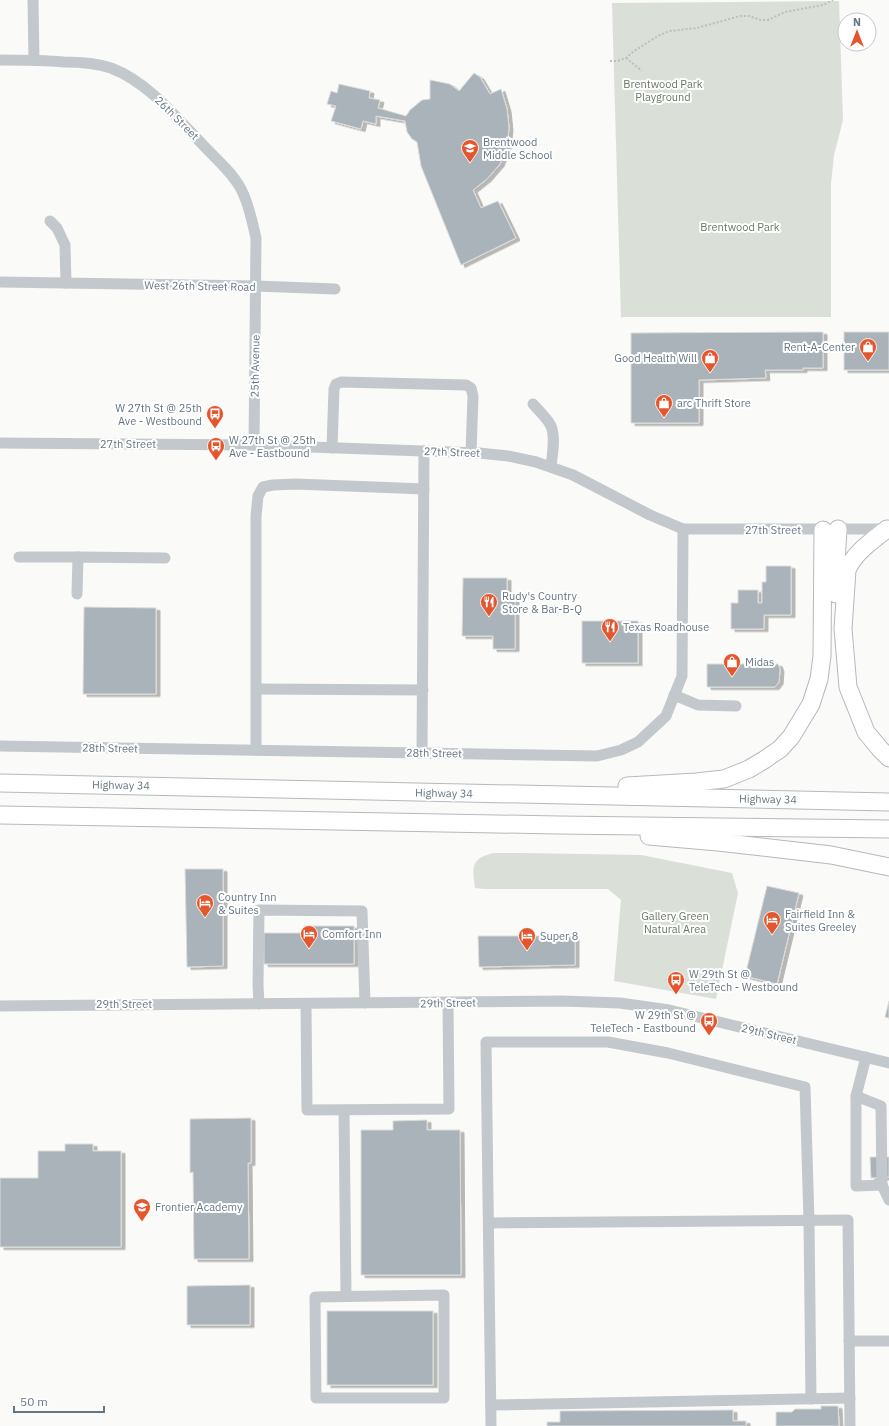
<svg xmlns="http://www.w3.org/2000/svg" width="889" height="1426" viewBox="0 0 889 1426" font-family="'IBM Plex Sans',sans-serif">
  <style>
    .green { fill: #dadfd7 }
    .building { fill: #aab3b9; stroke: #dcdcda; filter: url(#shadow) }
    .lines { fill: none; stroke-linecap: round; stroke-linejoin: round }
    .highway-casing { stroke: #b4b9bd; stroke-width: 19 }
    .path { stroke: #bbbfc2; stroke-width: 2; stroke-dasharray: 2 2; stroke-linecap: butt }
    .minor { stroke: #c3c8cc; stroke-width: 11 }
    .highway { stroke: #fff; stroke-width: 17 }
    .labels { text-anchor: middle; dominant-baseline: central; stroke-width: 4; stroke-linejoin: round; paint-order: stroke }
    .park-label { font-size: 11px; fill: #687a64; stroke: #fff }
    .street-label { font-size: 11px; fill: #657683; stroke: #fff }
    .poi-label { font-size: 11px; fill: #657683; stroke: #fff; text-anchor: start }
  </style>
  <defs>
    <filter id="shadow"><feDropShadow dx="4" dy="2.5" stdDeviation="0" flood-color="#0004"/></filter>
  </defs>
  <rect width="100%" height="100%" fill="#fafaf8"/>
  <g class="green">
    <polygon points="839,1 843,120 834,155 831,184 831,317 623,317 621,318 612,3"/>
    <path d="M494 853H521L641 855 732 873 738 893 716 999 614 981 621 900 608 889H483L475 888C472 867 471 858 494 853Z"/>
  </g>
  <g class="building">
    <polygon points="474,73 480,77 490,94 501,89 507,109 509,128 507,146 500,164 487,179 473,190 481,208 498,201 516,238 461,265 421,166 417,142 412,139 407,132 405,121 376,116 376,124 363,121 361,129 331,121 336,106 327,104 331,91 337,93 339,84 370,91 369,98 380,100 378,108 406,116 410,110 422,100 430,99 430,80 450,84 459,91"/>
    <polygon points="823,332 823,368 803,368 803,370 765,370 766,378 699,380 699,423 631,423 631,333"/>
    <rect x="844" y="332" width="45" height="38"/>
    <polygon points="766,566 791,566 791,615 764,615 764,629 731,629 731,603 738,603 738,590 758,590 758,603 762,603 762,582 766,582"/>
    <polygon points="463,578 507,578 507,598 515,598 515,649 493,649 493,636 462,636"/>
    <polygon points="84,607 156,608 156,694 83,694"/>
    <rect x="582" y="621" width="56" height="42"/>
    <polygon points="707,664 778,664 780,669 779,682 775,687 707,687"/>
    <polygon points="185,869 223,869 223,966 187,967"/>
    <polygon points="767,886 799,893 777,984 745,976"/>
    <polygon points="304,926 354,926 354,964 264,964 264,933 304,933"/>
    <polygon points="478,936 575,936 575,965 479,967"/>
    <polygon points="889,1001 889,1018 885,1017"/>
    <polygon points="251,1118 251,1163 248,1163 249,1259 194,1259 193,1172 190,1173 190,1119"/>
    <polygon points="427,1120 427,1130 460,1130 461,1275 361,1275 361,1130 393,1130 393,1121"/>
    <polygon points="65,1144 93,1144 93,1151 121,1151 121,1247 0,1247 0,1178 38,1178 38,1151 65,1151"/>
    <polygon points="870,1157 889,1157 889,1177 871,1178"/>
    <polygon points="250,1285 250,1325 187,1325 187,1286"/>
    <rect x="327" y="1311" width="106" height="74"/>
    <polygon points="821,1406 838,1406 839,1426 776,1426 776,1412 792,1412 795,1409 821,1409"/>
    <polygon points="733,1410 733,1421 746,1421 746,1426 547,1426 547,1422 560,1422 560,1411"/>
  </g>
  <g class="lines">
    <defs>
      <g id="highway">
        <path d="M887 529C872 541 855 552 847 570L843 629 848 687 866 732 880 749 889 758"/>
        <polyline points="836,594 835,580 838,529"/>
        <polyline points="0,783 889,802"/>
        <polyline points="627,786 696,782 724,779 749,769 764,760 780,749 791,737 811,704 819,679 822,656 823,530"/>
        <polyline points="0,815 558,825 889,829"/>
        <polyline points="649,836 718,842 831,855 889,867"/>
      </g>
    </defs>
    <use href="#highway" class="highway-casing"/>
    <g class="path">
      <polyline points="626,58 642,71"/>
      <polyline points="610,61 617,61 626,58 634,51 650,41 660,35 670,31 697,28 740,16 749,16 761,20 768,20 785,12 823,5 833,0"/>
    </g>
    <g class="minor">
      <polyline points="33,0 34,60"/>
      <path d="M0 60C21 60 42 60 64 62 80 62 96 63 111 68 148 82 177 118 203 145 216 159 232 172 241 189 249 204 252 221 256 238L254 445"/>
      <polyline points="50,221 57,228 65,245 66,283"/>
      <polyline points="0,282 256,286 335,289"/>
      <path d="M533 404C539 411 547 418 551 426 556 438 552 455 551 467"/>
      <polyline points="0,443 254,445 479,453 508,456 536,462 573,475 650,515 683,529 888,529"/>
      <polyline points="332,448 334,389 336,384 341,382 466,385 471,388 473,396 471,453"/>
      <polyline points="19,557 78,557"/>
      <polyline points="77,594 78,557 165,558"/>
      <polyline points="257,689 423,690"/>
      <polyline points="674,695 698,705 736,706"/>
      <polyline points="0,746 597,756 621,750 638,742 666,716 682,676 683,529"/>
      <polyline points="256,750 256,516 258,496 263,487 273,485 296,484 424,489"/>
      <polyline points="422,753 424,451"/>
      <polyline points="259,1004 258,985 259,910 362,911 365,1003"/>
      <polyline points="306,1004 307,1110 449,1109 448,1003"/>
      <polyline points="0,1006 562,1001 620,1003 669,1010 889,1063"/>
      <polyline points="866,1057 856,1096 856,1186 882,1185 889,1200"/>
      <polyline points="856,1096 881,1106 882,1185"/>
      <polyline points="344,1110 346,1296"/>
      <polyline points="489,1223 848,1220 850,1426"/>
      <polygon points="444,1295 444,1398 316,1398 315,1297"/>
      <polyline points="849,1341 889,1341"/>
      <polyline points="491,1405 850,1398"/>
      <polyline points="491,1426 486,1042 608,1042 668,1053 805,1087 809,1221 811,1399"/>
    </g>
    <use href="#highway" class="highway"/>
  </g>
  <defs>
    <symbol id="school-pin" viewBox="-11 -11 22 30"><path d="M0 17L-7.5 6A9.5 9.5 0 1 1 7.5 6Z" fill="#e4572e" stroke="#fff"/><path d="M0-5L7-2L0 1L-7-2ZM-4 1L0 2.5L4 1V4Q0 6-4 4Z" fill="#fff"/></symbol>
    <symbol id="shop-pin" viewBox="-11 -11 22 30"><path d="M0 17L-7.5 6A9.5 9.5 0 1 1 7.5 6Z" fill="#e4572e" stroke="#fff"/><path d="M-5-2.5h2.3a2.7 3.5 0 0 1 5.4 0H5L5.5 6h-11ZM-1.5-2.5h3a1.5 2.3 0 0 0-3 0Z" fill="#fff"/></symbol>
    <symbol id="bus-pin" viewBox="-11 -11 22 30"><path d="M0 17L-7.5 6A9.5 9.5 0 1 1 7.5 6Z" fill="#e4572e" stroke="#fff"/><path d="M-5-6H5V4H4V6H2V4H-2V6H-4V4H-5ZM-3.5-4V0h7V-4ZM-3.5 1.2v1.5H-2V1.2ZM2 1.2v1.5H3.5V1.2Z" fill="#fff"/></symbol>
    <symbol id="restaurant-pin" viewBox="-11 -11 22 30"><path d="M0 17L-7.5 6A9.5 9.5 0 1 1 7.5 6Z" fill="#e4572e" stroke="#fff"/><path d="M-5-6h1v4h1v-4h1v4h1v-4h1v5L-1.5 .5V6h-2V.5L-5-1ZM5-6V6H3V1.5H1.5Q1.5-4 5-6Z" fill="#fff"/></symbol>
    <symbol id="hotel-pin" viewBox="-11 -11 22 30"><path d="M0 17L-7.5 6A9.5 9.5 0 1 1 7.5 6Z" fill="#e4572e" stroke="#fff"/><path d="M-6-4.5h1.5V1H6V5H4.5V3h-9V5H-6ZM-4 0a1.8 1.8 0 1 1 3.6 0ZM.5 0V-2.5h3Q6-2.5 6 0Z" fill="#fff"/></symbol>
  </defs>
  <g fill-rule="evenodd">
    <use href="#school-pin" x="460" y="138" width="20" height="27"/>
    <use href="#shop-pin" x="858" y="337" width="20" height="27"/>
    <use href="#shop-pin" x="700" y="348" width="20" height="27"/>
    <use href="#shop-pin" x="654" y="393" width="20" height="27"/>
    <use href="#bus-pin" x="205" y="404" width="20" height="27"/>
    <use href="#bus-pin" x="206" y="436" width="20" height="27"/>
    <use href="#restaurant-pin" x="479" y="592" width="20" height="27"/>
    <use href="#restaurant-pin" x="600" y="617" width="20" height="27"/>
    <use href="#shop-pin" x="722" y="652" width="20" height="27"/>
    <use href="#hotel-pin" x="195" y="893" width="20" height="27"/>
    <use href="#hotel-pin" x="762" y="910" width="20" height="27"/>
    <use href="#hotel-pin" x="299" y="924" width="20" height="27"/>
    <use href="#hotel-pin" x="517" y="926" width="20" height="27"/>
    <use href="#bus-pin" x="666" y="970" width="20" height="27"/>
    <use href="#bus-pin" x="699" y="1011" width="20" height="27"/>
    <use href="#school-pin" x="132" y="1197" width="20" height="27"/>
  </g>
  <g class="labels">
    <g class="park-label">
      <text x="663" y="84">Brentwood Park<tspan x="663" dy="13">Playground</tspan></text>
      <text x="740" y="227">Brentwood Park</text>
      <text x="675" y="916">Gallery Green<tspan x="675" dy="13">Natural Area</tspan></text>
    </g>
    <g class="street-label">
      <text transform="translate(177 118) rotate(45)">26th Street</text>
      <text transform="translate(200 286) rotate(1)">West 26th Street Road</text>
      <text transform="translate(255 366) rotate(-89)">25th Avenue</text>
      <text x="128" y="444">27th Street</text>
      <text transform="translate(452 452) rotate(2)">27th Street</text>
      <text x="773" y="530">27th Street</text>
      <text transform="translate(110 748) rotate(1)">28th Street</text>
      <text transform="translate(434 753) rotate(1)">28th Street</text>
      <text transform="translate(121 785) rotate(1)">Highway 34</text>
      <text transform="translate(444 793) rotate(1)">Highway 34</text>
      <text transform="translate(768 799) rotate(1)">Highway 34</text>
      <text transform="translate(448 1003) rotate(-1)">29th Street</text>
      <text x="124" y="1004">29th Street</text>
      <text transform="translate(769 1034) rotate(13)">29th Street</text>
    </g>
    <g class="poi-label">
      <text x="483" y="142">Brentwood<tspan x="483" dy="13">Middle School</tspan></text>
      <text x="855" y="347" text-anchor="end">Rent-A-Center</text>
      <text x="697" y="358" text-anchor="end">Good Health Will</text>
      <text x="677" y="403">arc Thrift Store</text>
      <text x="202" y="408" text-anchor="end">W 27th St @ 25th<tspan x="202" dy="13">Ave - Westbound</tspan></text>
      <text x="229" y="440">W 27th St @ 25th<tspan x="229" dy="13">Ave - Eastbound</tspan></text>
      <text x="502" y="596">Rudy's Country<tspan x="502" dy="13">Store &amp; Bar-B-Q</tspan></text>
      <text x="623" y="627">Texas Roadhouse</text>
      <text x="745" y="662">Midas</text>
      <text x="218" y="897">Country Inn<tspan x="218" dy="13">&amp; Suites</tspan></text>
      <text x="785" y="914">Fairfield Inn &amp;<tspan x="785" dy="13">Suites Greeley</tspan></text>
      <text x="322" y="934">Comfort Inn</text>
      <text x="540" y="936">Super 8</text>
      <text x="689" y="974">W 29th St @<tspan x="689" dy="13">TeleTech - Westbound</tspan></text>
      <text x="696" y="1015" text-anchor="end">W 29th St @<tspan x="696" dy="13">TeleTech - Eastbound</tspan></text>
      <text x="155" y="1207">Frontier Academy</text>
    </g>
  </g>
  <g transform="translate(857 32)"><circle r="19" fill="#ffffff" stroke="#c1c8cd"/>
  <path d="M0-3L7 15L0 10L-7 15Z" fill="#e4572e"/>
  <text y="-6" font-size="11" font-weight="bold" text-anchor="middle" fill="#657683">N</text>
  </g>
  <path d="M14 1406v6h90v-6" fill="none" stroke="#657683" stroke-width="2"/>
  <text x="20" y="1406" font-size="12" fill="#657683" stroke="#ffffff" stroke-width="3" paint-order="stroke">50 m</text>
</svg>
